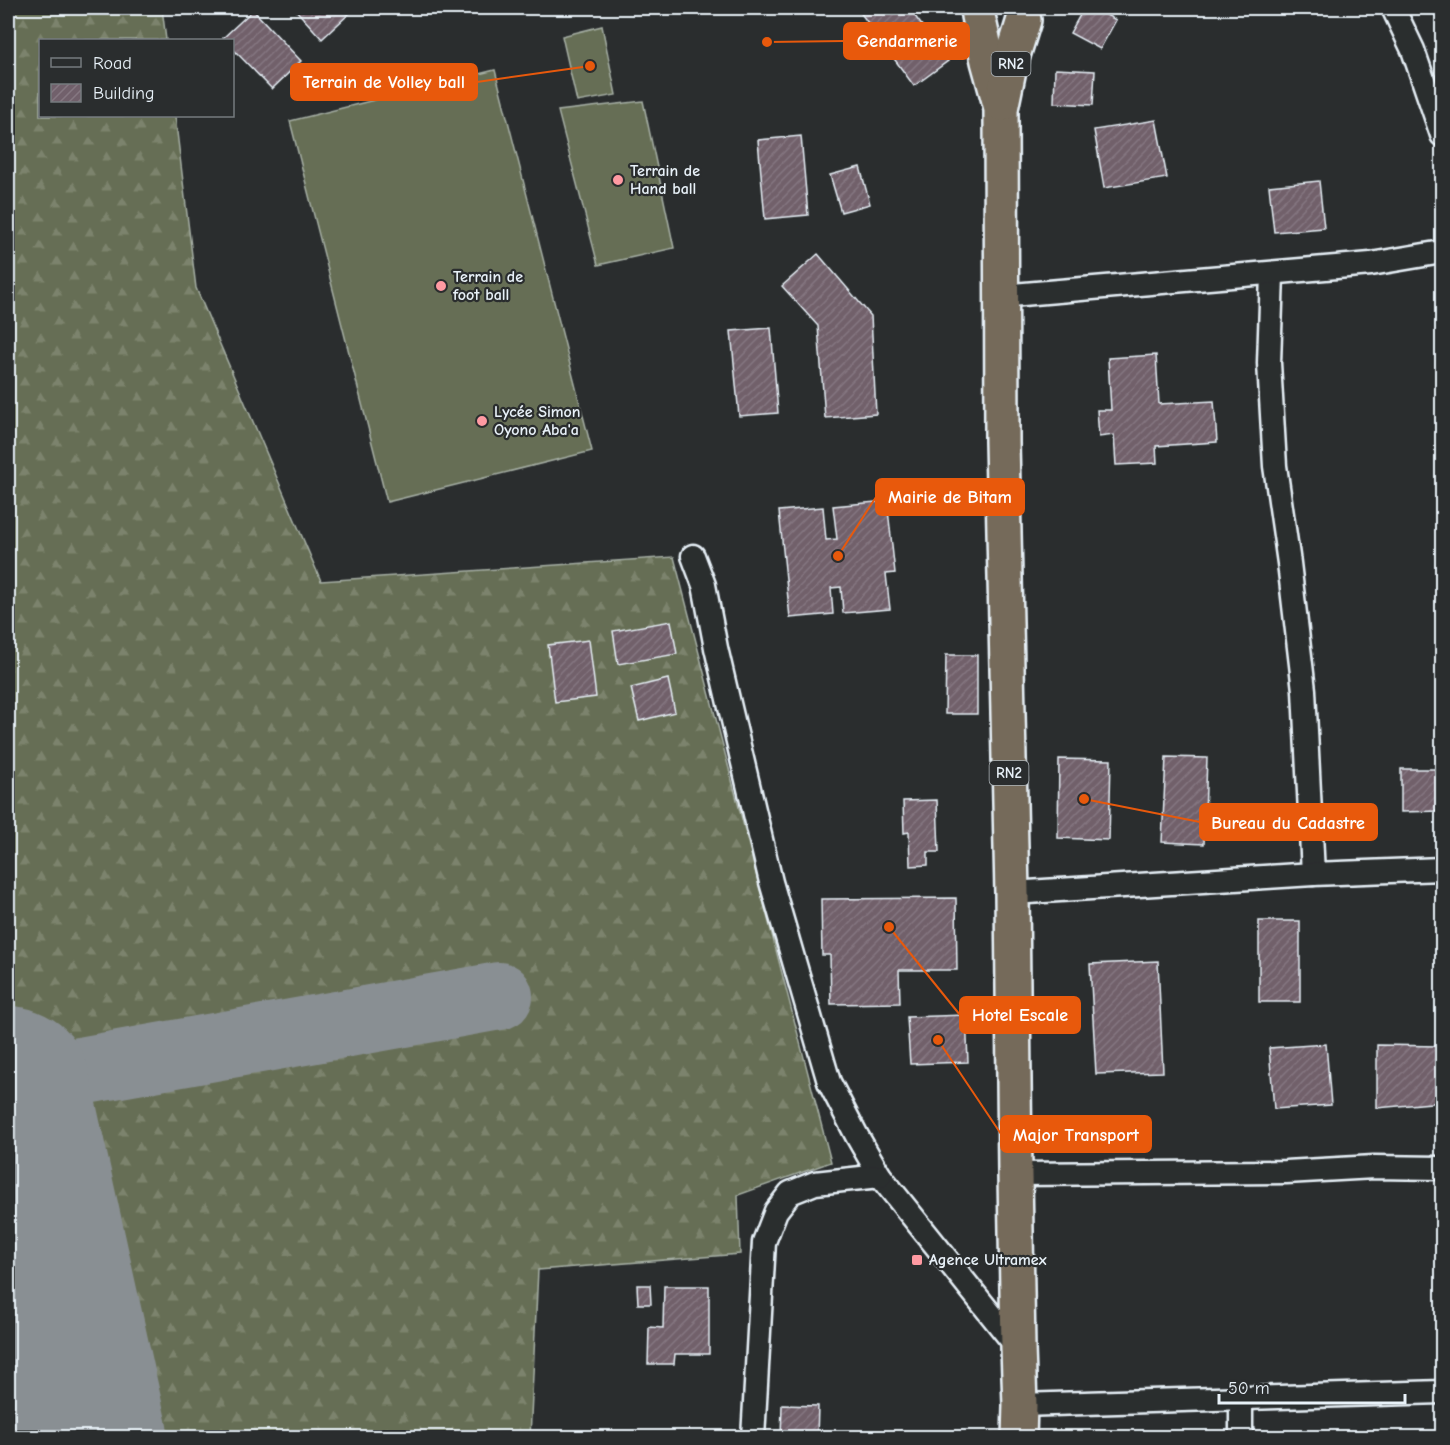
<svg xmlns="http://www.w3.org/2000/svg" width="1450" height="1445" viewBox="0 0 1450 1445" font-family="'Comic Neue',sans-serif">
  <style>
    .forest { fill: url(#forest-firs); stroke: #a7b0a6; stroke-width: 1.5 }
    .pitch { fill: #666e54; stroke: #a7b0a6; stroke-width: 1.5 }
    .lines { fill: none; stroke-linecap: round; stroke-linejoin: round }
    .taxiway { stroke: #898f93; stroke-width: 68 }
    .runway { stroke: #898f93; stroke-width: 166 }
    .building { fill: url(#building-hatch); stroke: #e8f1f8; stroke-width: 1.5 }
    .street-casing { stroke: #e8f1f8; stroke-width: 27 }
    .highway-casing { stroke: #e8f1f8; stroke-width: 38 }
    .street { stroke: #2a2d2e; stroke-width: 22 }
    .highway { stroke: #746a5a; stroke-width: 33 }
    .poi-dot { fill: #ff9aa2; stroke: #2a2d2e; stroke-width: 2 }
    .labels { text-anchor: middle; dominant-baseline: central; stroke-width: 4.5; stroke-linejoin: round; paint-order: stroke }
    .shield { fill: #2a2d2e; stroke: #afb6bb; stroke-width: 1.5 }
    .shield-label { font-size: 15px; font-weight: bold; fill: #e8f1f8 }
    .poi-label { font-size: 16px; font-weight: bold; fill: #e8f1f8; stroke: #2a2d2e; text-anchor: start }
    .leader { fill: none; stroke: #e8590c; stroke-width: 2 }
    .callout-dot { fill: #e8590c; stroke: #2a2d2e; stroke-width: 2 }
    .callout { fill: #e8590c; stroke: #e8590c; stroke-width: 2 }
    .callout-label { font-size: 18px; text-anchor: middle; font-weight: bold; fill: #fff }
  </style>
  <defs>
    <pattern id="forest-firs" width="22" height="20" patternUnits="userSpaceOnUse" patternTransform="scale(1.5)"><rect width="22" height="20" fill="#666e54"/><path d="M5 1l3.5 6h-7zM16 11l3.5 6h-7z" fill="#7c836d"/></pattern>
    <pattern id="building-hatch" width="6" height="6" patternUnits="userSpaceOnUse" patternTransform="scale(1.5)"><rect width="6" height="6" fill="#71606b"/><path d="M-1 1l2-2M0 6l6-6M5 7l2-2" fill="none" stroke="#857781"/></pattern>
  </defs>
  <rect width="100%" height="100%" fill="#2a2d2e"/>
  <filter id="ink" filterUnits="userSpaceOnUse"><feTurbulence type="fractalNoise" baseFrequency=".0167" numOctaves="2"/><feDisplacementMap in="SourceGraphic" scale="12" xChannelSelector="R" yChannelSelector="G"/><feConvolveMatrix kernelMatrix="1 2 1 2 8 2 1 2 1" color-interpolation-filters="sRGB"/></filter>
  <g filter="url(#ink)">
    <polygon class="forest" points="8,8 162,8 166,40 40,40 40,116 175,116 196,288 321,581 674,557 831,1162 738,1195 740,1254 538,1270 530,1437 8,1437"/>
    <g class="pitch">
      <polygon points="602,26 616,95 577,102 562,36"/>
      <polygon points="495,70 592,451 387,502 290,121"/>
      <polygon points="643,101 674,248 598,265 558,111"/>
    </g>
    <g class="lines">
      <polyline class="taxiway" points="8,1084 499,996"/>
      <polyline class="runway" points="8,1089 85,1438"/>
    </g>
    <g class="building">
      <polygon points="294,8 347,8 351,12 322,39"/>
      <polygon points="857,8 909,8 948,61 914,86"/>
      <polygon points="1084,8 1093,8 1116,20 1100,49 1070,33"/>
      <polygon points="253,10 301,61 272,89 232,48 232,40 225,40 223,38"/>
      <polygon points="1055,69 1095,71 1093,105 1054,103"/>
      <polygon points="1156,120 1167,178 1104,188 1094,130"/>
      <polygon points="801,136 808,215 765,219 758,140"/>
      <polygon points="860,167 870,204 841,212 830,175"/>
      <polygon points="1319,181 1324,228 1274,232 1269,186"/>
      <polygon points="818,254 871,316 876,414 825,418 818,326 782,286"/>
      <polygon points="771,328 778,413 739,416 731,331"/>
      <polygon points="1156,355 1159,404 1214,401 1217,442 1156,446 1157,463 1116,465 1114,435 1099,437 1097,410 1111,410 1108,358"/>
      <polygon points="887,501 895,573 886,574 890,609 843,613 841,587 831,588 833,614 790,618 779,511 823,507 826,540 837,539 833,506"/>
      <polygon points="671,621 677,654 618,664 613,631"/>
      <polygon points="589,640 596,697 555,702 548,645"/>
      <polygon points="946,655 977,655 977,714 945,714"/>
      <polygon points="668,679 675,712 639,721 631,688"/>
      <polygon points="1166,757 1207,758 1204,844 1162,842"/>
      <polygon points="1059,759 1111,760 1109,840 1058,838"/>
      <polygon points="1401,769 1442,769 1442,811 1401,812"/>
      <polygon points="937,800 939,852 928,852 928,865 910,866 909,832 904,833 903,801"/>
      <polygon points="956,898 957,970 899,970 900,1003 831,1004 830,955 822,955 821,899"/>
      <rect x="1259" y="921" width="41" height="81"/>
      <polygon points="1158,961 1163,1072 1096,1074 1090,964"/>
      <polygon points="966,1015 968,1062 910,1064 907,1017"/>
      <polygon points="1326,1044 1331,1105 1274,1109 1269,1048"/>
      <polygon points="1377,1045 1440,1046 1442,1062 1442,1102 1377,1108"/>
      <polygon points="637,1285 650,1285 651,1304 638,1304"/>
      <polygon points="664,1286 709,1286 709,1354 675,1354 674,1364 648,1364 649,1327 663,1328"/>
      <polygon points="782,1405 818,1406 817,1438 781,1438"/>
    </g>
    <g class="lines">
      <defs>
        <g id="street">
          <polyline points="1393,8 1413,50 1442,135"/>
          <polyline points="1272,274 1269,363 1275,466 1289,563 1304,690 1313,874"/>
          <polyline points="1001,296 1371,264 1442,252"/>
          <polyline points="693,556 704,585 716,648 771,882 829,1082 857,1136 880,1176 1018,1348"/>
          <polyline points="1012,893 1313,874 1442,869"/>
          <polyline points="1015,1174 1286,1172 1374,1167 1441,1168"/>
          <polyline points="1241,1398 1241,1438"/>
          <polyline points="1020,1405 1442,1392"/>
          <polyline points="753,1438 764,1242 776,1211 790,1193 815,1183 880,1176"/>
        </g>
        <g id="highway">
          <polyline points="978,16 988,61 1001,108 1002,442 1012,893 1015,1174 1018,1348 1020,1405 1019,1438"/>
          <polyline points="1002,104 1010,65 1024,20"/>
        </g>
      </defs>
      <use href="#street" class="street-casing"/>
      <use href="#highway" class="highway-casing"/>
      <use href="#street" class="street"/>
      <use href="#highway" class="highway"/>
    </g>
  </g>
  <g class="poi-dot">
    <circle cx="618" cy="180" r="6"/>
    <circle cx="441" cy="286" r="6"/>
    <circle cx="482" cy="421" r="6"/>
    <rect x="911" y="1254" width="12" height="12" rx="3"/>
  </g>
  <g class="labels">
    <g class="shield">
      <rect x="991.5" y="52" width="39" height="24" rx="4.5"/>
      <rect x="989.5" y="761" width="39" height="24" rx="4.5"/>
    </g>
    <g class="shield-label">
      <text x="1011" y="64">RN2</text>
      <text x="1009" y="773">RN2</text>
    </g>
    <g class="poi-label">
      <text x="630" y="171">Terrain de<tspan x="630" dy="18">Hand ball</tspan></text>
      <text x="453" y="277">Terrain de<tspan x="453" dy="18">foot ball</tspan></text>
      <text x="494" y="412">Lycée Simon<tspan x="494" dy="18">Oyono Aba'a</tspan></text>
      <text x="929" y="1260">Agence Ultramex</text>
    </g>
  </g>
  <path class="leader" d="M767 42L844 41M590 66L477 82M838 556L876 497M1084 799L1200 822M889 927L960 1015M938 1040L1001 1134"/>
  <g class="callout-dot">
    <circle cx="767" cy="42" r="6"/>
    <circle cx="590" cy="66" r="6"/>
    <circle cx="838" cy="556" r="6"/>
    <circle cx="1084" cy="799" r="6"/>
    <circle cx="889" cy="927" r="6"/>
    <circle cx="938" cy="1040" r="6"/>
  </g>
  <g class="callout">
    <rect x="844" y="23" width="125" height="36" rx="6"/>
    <rect x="291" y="64" width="186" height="36" rx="6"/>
    <rect x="876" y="479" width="148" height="36" rx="6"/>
    <rect x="1200" y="804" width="177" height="36" rx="6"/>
    <rect x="960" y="997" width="120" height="36" rx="6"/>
    <rect x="1001" y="1116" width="150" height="36" rx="6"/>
  </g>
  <g class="callout-label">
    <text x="907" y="47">Gendarmerie</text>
    <text x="384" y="88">Terrain de Volley ball</text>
    <text x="950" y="503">Mairie de Bitam</text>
    <text x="1288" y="829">Bureau du Cadastre</text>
    <text x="1020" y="1021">Hotel Escale</text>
    <text x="1076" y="1141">Major Transport</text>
  </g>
  <rect width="1450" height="1445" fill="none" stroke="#2a2d2e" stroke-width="30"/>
  <rect x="15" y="15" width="1420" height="1415" fill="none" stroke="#e8f1f8" stroke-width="2" filter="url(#ink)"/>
  <rect x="39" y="39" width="195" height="78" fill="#2a2d2e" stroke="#767b7f" stroke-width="1.5"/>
  <rect x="51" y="58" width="30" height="9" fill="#2a2d2e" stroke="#767b7f" stroke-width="1.5"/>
  <text x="93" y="69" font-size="18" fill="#e8f1f8">Road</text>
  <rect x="51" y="84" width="30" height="18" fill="url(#building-hatch)" stroke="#767b7f" stroke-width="1.5"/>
  <text x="93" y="99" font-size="18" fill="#e8f1f8">Building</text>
  <path d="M1219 1394v9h186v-9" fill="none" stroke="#e8f1f8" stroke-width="3"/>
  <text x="1228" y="1394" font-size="18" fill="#e8f1f8" stroke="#2a2d2e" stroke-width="4.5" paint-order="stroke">50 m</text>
</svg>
